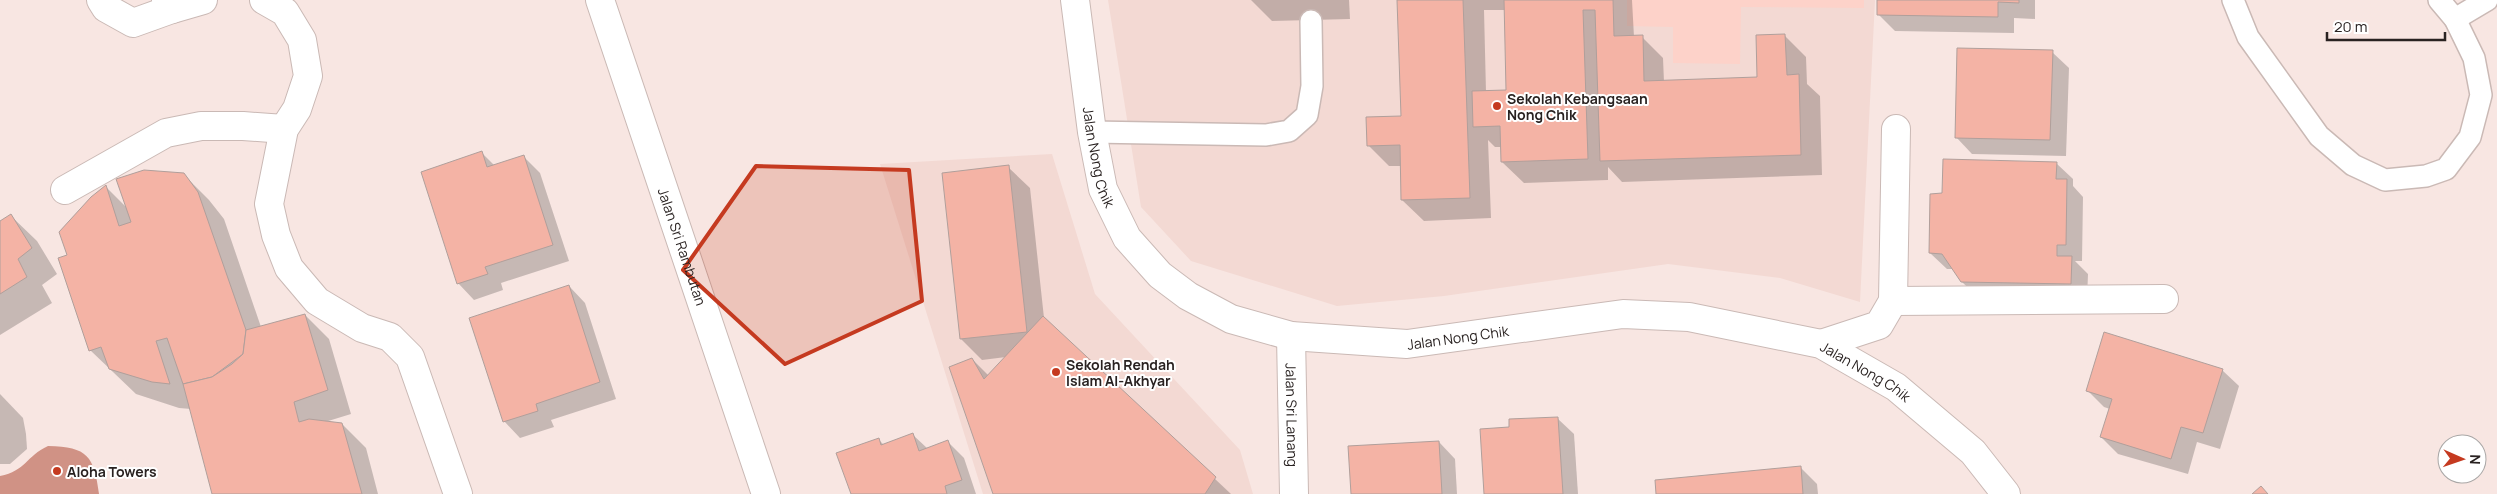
<svg xmlns="http://www.w3.org/2000/svg" width="2497" height="494" viewBox="0 0 2497 494" font-family="Manrope,sans-serif">
  <style>
    .built { fill: #f3d9d3 }
    .green { fill: #fdd2c9 }
    .water { fill: #d09285 }
    .shadow { fill: #0003; fill-rule: evenodd }
    .building { fill: #f4b3a5; stroke: #b09f9b }
    .lines { fill: none; stroke-linecap: round; stroke-linejoin: round }
    .lane-casing { stroke: #cab9b5; stroke-width: 24 }
    .street-casing { stroke: #cab9b5; stroke-width: 30 }
    .lane { stroke: #fff; stroke-width: 21 }
    .street { stroke: #fff; stroke-width: 28 }
    .marked { fill: #c53a20; fill-opacity: 0.2; stroke: #c53a20; stroke-width: 4; stroke-linejoin: round }
    .poi-dot { fill: #c53a20; stroke: #fff; stroke-width: 2 }
    .labels { text-anchor: middle; dominant-baseline: central; stroke-width: 4; stroke-linejoin: round; paint-order: stroke }
    .poi-label { font-size: 14px; font-weight: bold; fill: #292221; stroke: #fff; text-anchor: start }
    .street-label { font-size: 14px; fill: #292221; stroke: #fff }
  </style>
  <rect width="100%" height="100%" fill="#f8e6e2"/>
  <g class="built">
    <polygon points="1108,0 1875,0 1860,302 1780,278 1668,264 1444,296 1337,306 1191,261 1141,207"/>
    <polygon points="1052,154 1095,294 1240,450 1253,494 983,494 880,164"/>
  </g>
  <polygon class="green" points="1627,0 1864,0 1864,8 1741,7 1740,64 1673,63 1673,27 1627,26"/>
  <path class="water" d="M48 446C88 447 94 456 99 494H0V476C26 471 26 456 48 446Z"/>
  <g class="shadow">
    <polygon points="1251,0 1349,0 1350,19 1272,21"/>
    <path d="M1398 0H1632L1634 37H1642L1663 58 1664 82 1758 78 1785 36 1806 57 1807 84 1820 96 1822 175 1622 182 1608 167V180L1524 183 1502 162V147H1495L1488 140 1491 218 1424 221 1402 200V166H1389L1368 145 1402 118ZM1484 10H1505L1508 91 1486 92Z"/>
    <polygon points="1878,0 2035,0 2035,19 2014,18 2014,33 1895,31 1878,14"/>
    <polygon points="2052,52 2069,68 2066,156 1972,154 1956,137"/>
    <polygon points="481,152 495,166 523,156 540,173 569,261 501,283 503,290 474,300 458,283"/>
    <polygon points="2056,163 2073,179 2073,186 2083,197 2082,261 2075,261 2088,274 2087,300 1979,298 1962,282 1954,269 1947,269 1930,253 1943,195"/>
    <polygon points="1008,167 1030,188 1044,318 1231,494 995,494 972,359 989,376 1006,357 982,360 961,339 943,174"/>
    <polygon points="183,174 209,200 224,219 261,327 305,315 329,339 351,414 325,422 342,424 366,448 378,494 213,494 191,409 179,408 136,394 90,350 69,256 106,187 127,208"/>
    <polygon points="11,216 37,241 57,274 42,285 52,303 0,335 0,222"/>
    <polygon points="569,286 585,303 616,399 551,420 554,427 520,438 504,421"/>
    <polygon points="2222,370 2239,386 2220,449 2197,442 2188,474 2118,454 2101,437 2110,409 2104,407 2087,390"/>
    <polygon points="0,394 23,418 26,434 27,449 10,464 0,464"/>
    <polygon points="1557,418 1574,434 1578,494 1485,494 1511,428"/>
    <polygon points="912,434 928,449 948,442 964,458 976,494 852,494 878,439 884,445"/>
    <polygon points="1439,442 1455,459 1457,494 1352,494"/>
    <polygon points="1800,467 1817,484 1818,494 1657,494"/>
  </g>
  <g class="building">
    <polygon points="1397,0 1463,0 1470,198 1401,200 1400,145 1367,146 1366,117 1401,116"/>
    <polygon points="1504,0 1613,0 1614,36 1643,35 1644,81 1757,77 1756,35 1785,34 1787,75 1799,74 1801,155 1600,161 1595,10 1583,10 1588,159 1501,162 1500,126 1473,127 1472,91 1506,90"/>
    <polygon points="1877,0 2019,0 2019,3 1998,2 1998,17 1877,15"/>
    <polygon points="1957,48 2053,50 2050,140 1955,138"/>
    <polygon points="482,151 487,167 524,155 553,245 485,267 488,274 457,284 421,172"/>
    <polygon points="1943,159 2057,162 2056,179 2067,179 2066,245 2057,245 2057,256 2072,256 2071,284 1961,282 1942,254 1929,253 1930,194 1942,193"/>
    <polygon points="1009,165 1027,332 960,339 942,173"/>
    <polygon points="144,170 184,173 198,192 246,330 243,354 212,377 183,384 167,338 156,341 170,384 152,382 109,369 101,347 89,351 58,258 67,255 59,232 91,197 106,185 119,226 131,222 116,179"/>
    <polygon points="11,214 32,248 18,259 27,277 0,294 0,221"/>
    <polygon points="569,285 600,382 536,404 538,411 503,422 469,318"/>
    <polygon points="305,314 328,390 294,402 299,422 309,419 342,423 362,494 212,494 183,384 212,377 232,364 243,354 246,330"/>
    <polygon points="1043,316 1216,477 1205,494 993,494 949,367 972,358 984,379"/>
    <polygon points="2104,332 2223,369 2203,433 2181,427 2171,459 2100,437 2112,399 2086,391"/>
    <polygon points="1558,417 1563,494 1484,494 1480,429 1509,427 1509,419"/>
    <polygon points="913,433 919,451 948,440 962,480 945,486 947,494 851,494 836,453 879,438 881,445"/>
    <polygon points="1439,441 1442,494 1351,494 1348,446"/>
    <polygon points="1801,466 1803,494 1656,494 1655,480"/>
    <polygon points="2261,486 2268,494 2252,494"/>
  </g>
  <g class="lines">
    <defs>
      <g id="lane">
        <polyline points="2233,0 2248,37 2319,136 2353,165 2385,180 2426,176 2446,169 2470,137 2481,95 2474,58 2455,19 2439,0"/>
        <polyline points="2455,19 2487,0"/>
        <polyline points="1092,132 1266,135 1289,131 1307,115 1312,86 1311,21"/>
      </g>
      <g id="street">
        <polyline points="101,0 106,8 133,23 172,9"/>
        <polyline points="166,0 172,9 203,0"/>
        <polyline points="264,0 285,12 302,40 308,76 297,109 284,129 269,204 276,235 289,268 317,301 362,328 390,337 410,357 458,494"/>
        <path id="s1" d="M600 0 766 494"/>
        <path id="s2" d="M1075 0 1092 132 1103 189 1127 238 1160 275 1188 296 1231 319 1291 336 1407 344 1623 314 1689 317 1821 344 1896 387 1973 452 2006 494"/>
        <polyline points="65,190 166,133 201,126 243,126 284,129"/>
        <polyline points="1893,301 2164,299"/>
        <path id="s3" d="M1291 336 1294 494"/>
        <polyline points="1821,344 1879,325 1893,301 1896,129"/>
      </g>
    </defs>
    <use href="#lane" class="lane-casing"/>
    <use href="#street" class="street-casing"/>
    <use href="#lane" class="lane"/>
    <use href="#street" class="street"/>
  </g>
  <path class="marked" d="M756 166 909 170 922 301 785 364 683 270Z"/>
  <g class="poi-dot">
    <circle cx="1497" cy="106" r="5"/>
    <circle cx="1056" cy="372" r="5"/>
    <circle cx="57" cy="471" r="5"/>
  </g>
  <g class="labels">
    <g class="poi-label">
      <text x="1507" y="98">Sekolah Kebangsaan<tspan x="1507" dy="16">Nong Chik</tspan></text>
      <text x="1066" y="364">Sekolah Rendah<tspan x="1066" dy="16">Islam Al-Akhyar</tspan></text>
      <text x="67" y="471">Aloha Towers</text>
    </g>
    <g class="street-label">
      <text stroke="none"><textPath href="#s2" startOffset="159">Jalan Nong Chik</textPath></text>
      <text stroke="none"><textPath href="#s1" startOffset="260">Jalan Sri Rambutan</textPath></text>
      <text stroke="none"><textPath href="#s2" startOffset="609">Jalan Nong Chik</textPath></text>
      <text stroke="none"><textPath href="#s2" startOffset="1029">Jalan Nong Chik</textPath></text>
      <text stroke="none"><textPath href="#s3" startOffset="79">Jalan Sri Lanang</textPath></text>
    </g>
  </g>
  <g transform="translate(2462 459) rotate(92)"><circle r="24" fill="#ffffff" stroke="#a9a7a6"/>
  <path d="M0-4L9 19L0 12L-9 19Z" fill="#c53a20"/>
  <text y="-8" font-size="14" font-weight="bold" text-anchor="middle" fill="#292221">N</text>
  </g>
  <path d="M2327 32v8h118v-8" fill="none" stroke="#292221" stroke-width="2.5"/>
  <text x="2334" y="32" font-size="15" fill="#292221" stroke="#ffffff" stroke-width="4" paint-order="stroke">20 m</text>
</svg>
